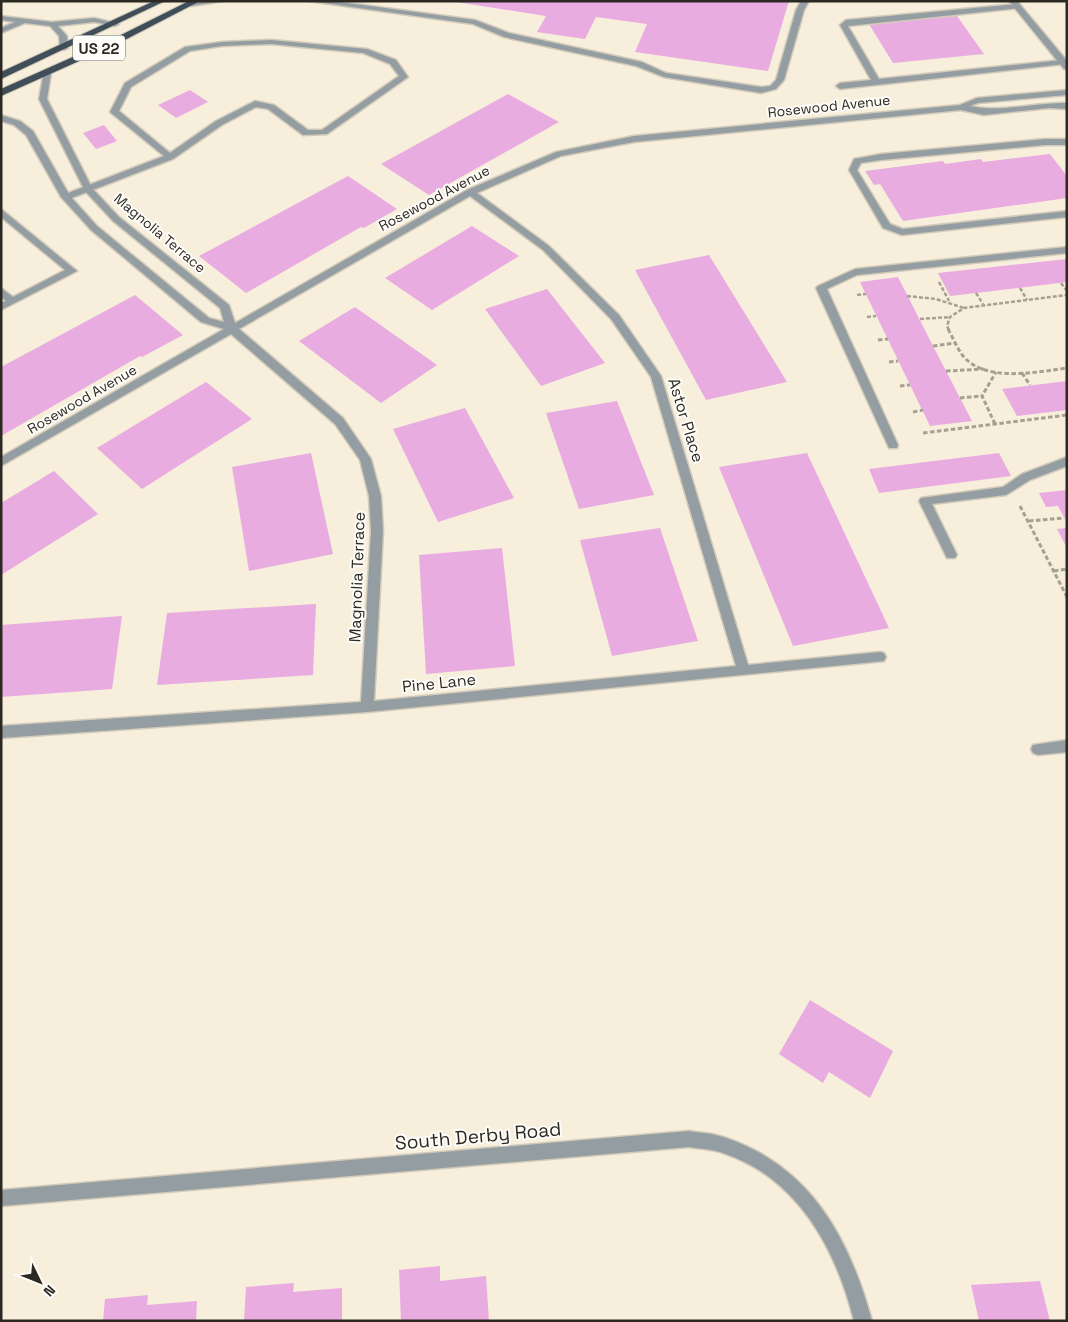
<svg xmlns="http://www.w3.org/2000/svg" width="1068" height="1322" viewBox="0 0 1068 1322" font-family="'Space Grotesk',sans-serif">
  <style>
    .building { fill: #e9ace1 }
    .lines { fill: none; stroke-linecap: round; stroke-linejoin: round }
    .service-casing { stroke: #d2cbba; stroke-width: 3 }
    .minor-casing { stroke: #d2cbba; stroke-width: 3 }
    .tertiary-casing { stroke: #d2cbba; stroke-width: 3 }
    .trunk-casing { stroke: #d2cbba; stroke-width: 2 }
    .path-far1 { stroke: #a6a092; stroke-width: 2.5; stroke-dasharray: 4 2; stroke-linecap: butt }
    .path { stroke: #a6a092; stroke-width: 3; stroke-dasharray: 4.5 2.5; stroke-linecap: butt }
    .service { fill: #949da2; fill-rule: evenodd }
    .minor { fill: #949da2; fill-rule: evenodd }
    .tertiary { fill: #949da2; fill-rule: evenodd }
    .trunk { fill: #3f4e58; fill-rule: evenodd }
    .labels { text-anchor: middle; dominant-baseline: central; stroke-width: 4; stroke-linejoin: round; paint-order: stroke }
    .far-street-label { font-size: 14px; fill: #2c2922; stroke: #fefcf8 }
    .shield { fill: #fefcf8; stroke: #6b6862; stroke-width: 1 }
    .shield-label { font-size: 15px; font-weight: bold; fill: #2c2922 }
    .street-label { font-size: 16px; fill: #2c2922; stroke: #fefcf8 }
    .near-street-label { font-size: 19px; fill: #2c2922; stroke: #fefcf8 }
  </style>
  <rect width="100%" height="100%" fill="#f7eedb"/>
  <g class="building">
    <polygon points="450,1 789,1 768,71 635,52 647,24 596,17 585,39 537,32 546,16"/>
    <polygon points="957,16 984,54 893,63 869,24"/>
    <polygon points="190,90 208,102 176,118 158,105"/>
    <polygon points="508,94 559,122 429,195 381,164"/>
    <polygon points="104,125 117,141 96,149 83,133"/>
    <polygon points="1050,154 1067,176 1067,198 903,221 880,184 874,185 865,171 943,161 945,164 981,159 983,162"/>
    <polygon points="348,176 397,209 364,228 361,227 246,293 199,256"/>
    <polygon points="472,226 519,256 432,310 385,278"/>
    <polygon points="709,255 787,382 706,400 635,270"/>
    <polygon points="1067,259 1067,282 976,293 950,296 938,273"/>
    <polygon points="898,277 933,346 972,421 930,426 860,282"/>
    <polygon points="547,289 605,363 541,386 485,309"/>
    <polygon points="135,295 183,335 142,357 140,356 1,436 1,367"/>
    <polygon points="355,307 437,365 381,403 299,341"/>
    <polygon points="1067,381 1067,410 1017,416 1002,389"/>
    <polygon points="206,382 252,419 142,489 97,448"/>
    <polygon points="617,401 654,495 579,509 546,413"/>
    <polygon points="465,408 514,498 438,522 393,429"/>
    <polygon points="311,453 333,554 249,571 232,467"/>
    <polygon points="807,453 889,628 793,646 719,467"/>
    <polygon points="999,453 1011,476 879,493 869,469"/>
    <polygon points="54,471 98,514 1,575 1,503"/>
    <polygon points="1067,490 1067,523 1058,506 1046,507 1039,493"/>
    <polygon points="660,528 698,641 612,656 580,540"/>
    <polygon points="1067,528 1067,548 1057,529"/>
    <polygon points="502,548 515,666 426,674 419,555"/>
    <polygon points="316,604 313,675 157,685 167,613"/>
    <polygon points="122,616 112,689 1,697 1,625"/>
    <polygon points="810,1000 893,1051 870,1098 829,1072 823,1083 779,1054"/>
    <polygon points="440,1266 440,1281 486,1276 489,1321 401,1321 399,1270"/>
    <polygon points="1040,1281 1050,1321 979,1321 971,1285"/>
    <polygon points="294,1283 293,1292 342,1288 342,1321 244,1321 246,1287"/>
    <polygon points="148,1295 147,1305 197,1301 196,1321 103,1321 105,1299"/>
  </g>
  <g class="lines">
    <defs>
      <g id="service">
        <polygon points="224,1 191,6 187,4 195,1"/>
        <polygon points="309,1 333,1 475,20 509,33 642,62 666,73 761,87 770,86 776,80 796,10 801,1 809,1 804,10 784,80 776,89 761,93 664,77 636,66 504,37 473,24"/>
        <polygon points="1017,4 1021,6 1020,8 848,26 879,79 1062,60 1065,60 1065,64 840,89 836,86 840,83 871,80 840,25 846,20"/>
        <polygon points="1,16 52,22 94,18 119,24 115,26 94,22 58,26 67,36 68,48 64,50 60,48 59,36 50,26 25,23 1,33 1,28 15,22 1,20"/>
        <path d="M271 40 367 49 396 60 408 77 327 134 303 135 268 109 256 107 222 125 173 159 69 199H63V195L164 156 110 112 125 83 185 47 222 42ZM271 44 363 53 390 64 399 76 322 130H308L274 105 255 101 216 121 170 153 119 111 131 87 190 51 222 46Z"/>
        <polygon points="1045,139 1067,139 1067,145 1045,145 881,160 861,163 857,170 890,224 903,229 1067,211 1067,217 902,235 883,228 849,170 854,159 881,154"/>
        <polygon points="1,209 77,271 1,310 1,303 6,301 1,297 1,288 13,297 65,270 1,217"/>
        <polygon points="1067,247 1067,253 857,275 827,289 898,445 897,448 889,448 816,288 818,286 855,269"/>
        <polygon points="1067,457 1067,466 1030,480 1006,495 932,504 957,555 955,558 947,558 919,501 921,498 1003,487 1022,474"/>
        <polygon points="1067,740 1067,752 1038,755 1033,753 1031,749 1033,745"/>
      </g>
      <g id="minor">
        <path d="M44 71 51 73 47 99 92 188 119 217 229 305 235 323 467 190 556 152 634 136 960 105 977 98 1067 90V95L978 103 970 106C1001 113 1035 102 1067 103V109L1049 108 984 115 961 110 634 142 561 156 477 193 549 246 619 315 661 376 748 665 880 652 884 653 886 657 884 661 367 712 1 738V726L361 702 371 531 369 496 360 460 335 424 231 334 1 466V457L224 329 201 322 91 230 61 197 26 135 14 125 1 121V115L20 121 33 131 70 196 97 226 209 318 224 322 220 308 113 221 85 191 39 99ZM470 196 543 250 611 319 651 377 736 666 374 701 383 531 381 496 371 459 343 418 239 329Z"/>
        <path d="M689 1131C700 1133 712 1133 723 1137 810 1165 849 1237 872 1321H854C836 1249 798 1178 723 1153 712 1149 700 1149 689 1147L1 1206V1190Z"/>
      </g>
      <polygon id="tertiary" points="1009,1 1017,1 1067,61 1067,69 1064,69"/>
      <g id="trunk">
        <polygon points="154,1 165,1 1,79 1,72"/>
        <polygon points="189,1 200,1 117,44 1,96 1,89 111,40"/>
      </g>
    </defs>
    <use href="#service" class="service-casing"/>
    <use href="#minor" class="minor-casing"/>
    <use href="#tertiary" class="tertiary-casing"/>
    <use href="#trunk" class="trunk-casing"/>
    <g class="path-far1">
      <polyline points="939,282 949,301"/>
      <polyline points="1061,283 1067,291"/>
      <polyline points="1020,288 1027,300"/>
      <polyline points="976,293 983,304"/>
      <polyline points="857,295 866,294"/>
      <polyline points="907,296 936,299 964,308"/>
      <polyline points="867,317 876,316"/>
      <polyline points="920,319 950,317"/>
      <polyline points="949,330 947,326 950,317 964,308 1067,295"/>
    </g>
    <g class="path">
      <path d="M948 329C953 338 957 348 963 356 986 383 1037 372 1067 368"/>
      <polyline points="878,340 888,339"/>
      <polyline points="933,346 956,343"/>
      <polyline points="889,362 898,361"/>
      <polyline points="946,371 984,369"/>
      <polyline points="1022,373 1030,385"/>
      <polyline points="900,386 910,385"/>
      <polyline points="960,398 982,396"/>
      <polyline points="913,412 923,410"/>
      <polyline points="995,424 982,396 996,372"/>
      <polyline points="923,433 1067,415"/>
      <polyline points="1020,506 1067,597"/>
      <polyline points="1029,521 1064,518"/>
      <polyline points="1054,571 1067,569"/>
    </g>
    <use href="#service" class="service"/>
    <use href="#minor" class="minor"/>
    <use href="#tertiary" class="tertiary"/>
    <use href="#trunk" class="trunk"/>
  </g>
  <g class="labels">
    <g class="far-street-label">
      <text transform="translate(829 106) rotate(-6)">Rosewood Avenue</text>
      <text transform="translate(434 198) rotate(-28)">Rosewood Avenue</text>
      <text transform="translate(160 233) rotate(40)">Magnolia Terrace</text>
      <text transform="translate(82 399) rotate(-30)">Rosewood Avenue</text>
    </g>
    <rect class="shield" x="73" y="35.5" width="52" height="25" rx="4"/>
    <g class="shield-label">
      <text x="99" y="48">US 22</text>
    </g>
    <g class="street-label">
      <text transform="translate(686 420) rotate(73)">Astor Place</text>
      <text transform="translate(357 577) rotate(-88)">Magnolia Terrace</text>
      <text transform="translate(439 683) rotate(-6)">Pine Lane</text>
    </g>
    <g class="near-street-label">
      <text transform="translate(478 1136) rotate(-5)">South Derby Road</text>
    </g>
  </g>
  <rect width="1068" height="1322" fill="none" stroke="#2c2922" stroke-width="5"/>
  <g transform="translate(40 1282) rotate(133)" stroke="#fefcf8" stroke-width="4" paint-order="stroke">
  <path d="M0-4L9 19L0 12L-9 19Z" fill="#2c2922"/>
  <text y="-8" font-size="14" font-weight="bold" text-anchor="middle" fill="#2c2922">N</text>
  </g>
</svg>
